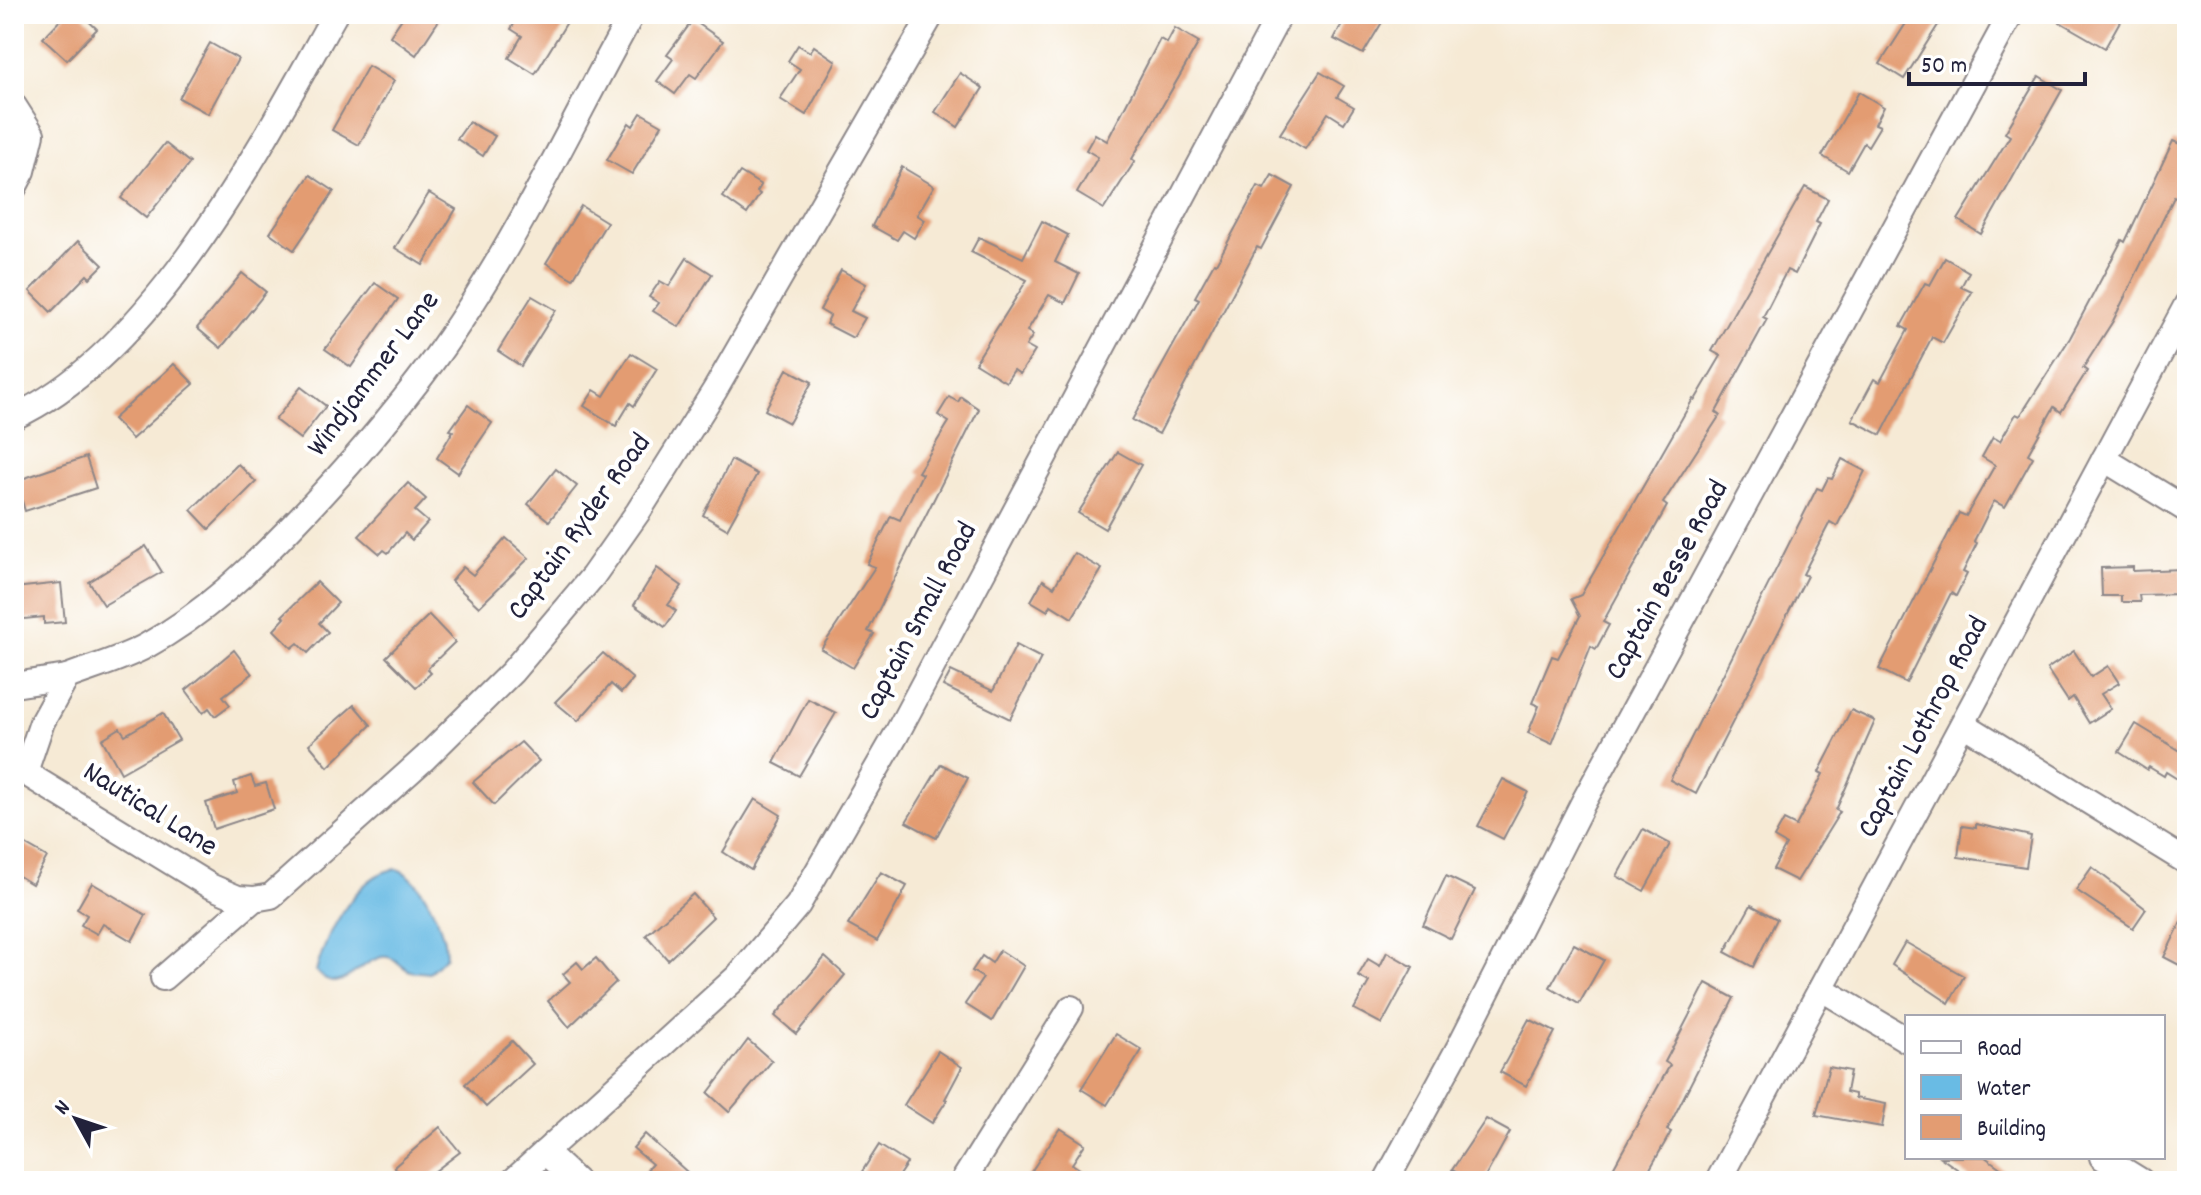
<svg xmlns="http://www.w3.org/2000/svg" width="2201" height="1195" viewBox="0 0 2201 1195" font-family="Dekko,sans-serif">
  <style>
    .water { fill: #69bbe4; stroke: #466e90; stroke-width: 2 }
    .building { fill: #e39c72 }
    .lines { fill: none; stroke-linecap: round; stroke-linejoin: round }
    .street-casing { stroke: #8c8688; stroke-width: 28 }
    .street { stroke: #fff; stroke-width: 24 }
    .labels { text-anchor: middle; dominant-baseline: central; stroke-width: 8; stroke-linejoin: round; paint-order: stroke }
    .street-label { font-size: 30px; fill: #22223b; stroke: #fff }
  </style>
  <rect width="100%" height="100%" fill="#fff"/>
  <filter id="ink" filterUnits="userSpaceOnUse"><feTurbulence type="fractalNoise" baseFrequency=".0125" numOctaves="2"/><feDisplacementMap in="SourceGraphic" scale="16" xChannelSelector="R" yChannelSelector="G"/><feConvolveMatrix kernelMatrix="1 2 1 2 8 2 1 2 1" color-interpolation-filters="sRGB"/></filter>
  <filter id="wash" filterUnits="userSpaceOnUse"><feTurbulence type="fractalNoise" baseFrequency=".006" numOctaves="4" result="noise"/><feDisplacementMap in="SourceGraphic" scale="32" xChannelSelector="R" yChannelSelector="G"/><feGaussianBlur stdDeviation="1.8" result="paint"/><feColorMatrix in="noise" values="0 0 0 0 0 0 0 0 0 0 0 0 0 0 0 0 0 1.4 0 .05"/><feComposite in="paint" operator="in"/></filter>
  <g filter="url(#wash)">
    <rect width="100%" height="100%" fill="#f6ead5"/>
    <path class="water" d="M397 869C423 878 445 930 446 956L429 973C423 972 415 972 410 971 400 967 395 955 382 957 360 960 338 1001 316 971 326 936 357 872 397 869Z"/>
    <g id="blocks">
      <g class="building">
        <polygon points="66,14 81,14 97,29 67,60 43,38"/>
        <polygon points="405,14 443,14 416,55 390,36"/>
        <polygon points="520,14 532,21 536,14 572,14 535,74 509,58 522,36 511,29"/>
        <polygon points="1347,14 1387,14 1363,54 1334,39"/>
        <polygon points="1912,14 1945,14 1904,79 1880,64"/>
        <polygon points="2046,14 2124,14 2105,48"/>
        <polygon points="693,20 723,41 696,78 690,74 675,94 657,81 673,59 667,55"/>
        <polygon points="1175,28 1199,42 1132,159 1135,161 1104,209 1077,193 1098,157 1086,150 1095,134 1107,141 1160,39 1167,43"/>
        <polygon points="210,43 238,59 208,114 179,98"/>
        <polygon points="798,45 810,52 814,46 836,61 806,115 780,99 800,69 788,61"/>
        <polygon points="368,66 394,81 359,145 332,130"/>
        <polygon points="1320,72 1344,86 1337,97 1354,107 1344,123 1328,113 1305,149 1280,134"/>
        <polygon points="960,73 983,88 958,127 935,112"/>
        <polygon points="2039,76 2062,90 1981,234 1958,220 2010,136 2005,133"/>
        <polygon points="1859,92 1884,107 1875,124 1880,126 1868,146 1864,143 1848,171 1822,156"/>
        <polygon points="641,113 662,125 632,174 607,160 629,123 633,126"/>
        <polygon points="469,122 495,136 483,156 457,139"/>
        <polygon points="2173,141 2187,147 2187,181 2178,199 2174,197 2113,321 2083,368 2087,371 2061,412 2054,407 2028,454 2033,457 2005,507 1994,501 1974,541 1977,543 1963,572 1967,574 1956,596 1951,593 1906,683 1879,669 1959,513 1966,516 1995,465 1982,457 1993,437 2000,441 2016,414 2020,416 2070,338 2122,240 2125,242"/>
        <polygon points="165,143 190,163 146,218 121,198"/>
        <polygon points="902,167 934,186 917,215 925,220 914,238 903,231 897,240 872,226"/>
        <polygon points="740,172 761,185 757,192 760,194 747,214 723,197"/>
        <polygon points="310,175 334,191 294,250 270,233"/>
        <polygon points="1272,175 1294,187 1261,249 1257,247 1159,434 1132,420 1199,299 1195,297 1214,263 1216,264 1258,186 1264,189"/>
        <polygon points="1805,187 1828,199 1816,222 1820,224 1795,274 1787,270 1763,317 1767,319 1716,412 1720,415 1663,503 1667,506 1603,622 1609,625 1596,649 1591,646 1552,744 1528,733 1539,706 1532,703 1552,656 1558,658 1580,616 1571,599 1581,595 1693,399 1695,400 1721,356 1712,351"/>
        <polygon points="429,193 456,209 423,265 395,248"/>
        <polygon points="581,206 607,222 573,279 546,263"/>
        <polygon points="1042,221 1068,235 1055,262 1079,274 1065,303 1049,295 1027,331 1033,335 1026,346 1035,351 1020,374 1014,370 1006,382 975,363 1027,280 971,252 979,237 1023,258"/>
        <polygon points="78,241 103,265 90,278 87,275 51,312 30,291"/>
        <polygon points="687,258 712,274 679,327 653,311 659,303 649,297 660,281 669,286"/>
        <polygon points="1945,258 1969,272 1961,287 1972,292 1943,343 1932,337 1881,435 1852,420 1874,379 1880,382 1908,330 1901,326 1925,283 1930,285"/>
        <polygon points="841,270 866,284 851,311 865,318 853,338 826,324 830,316 820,310"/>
        <polygon points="242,273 266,292 221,348 197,328"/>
        <polygon points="375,283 398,299 351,367 325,349"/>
        <polygon points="532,296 556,310 521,366 498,351"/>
        <polygon points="631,353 657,369 634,406 630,403 616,426 584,406 594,390 604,396"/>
        <polygon points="174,364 194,384 132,439 113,419"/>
        <polygon points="787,369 812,382 789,423 765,410"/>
        <polygon points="301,387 326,406 300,439 275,420"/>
        <polygon points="949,397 958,402 961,397 979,409 868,631 874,634 853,668 821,649 875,567 867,564 891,516 900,520 922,474 918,472 949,422 938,415"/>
        <polygon points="468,405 492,423 458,473 437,458 453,431 450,430"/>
        <polygon points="1118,452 1141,465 1105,529 1078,513"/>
        <polygon points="86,457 96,488 25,511 16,481"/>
        <polygon points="1842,459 1865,471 1837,526 1830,522 1803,574 1807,576 1696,794 1670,780 1817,488 1822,490 1828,478 1832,479"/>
        <polygon points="731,460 757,474 727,529 703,515"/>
        <polygon points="238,464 256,482 209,529 191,510"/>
        <polygon points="556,469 577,486 549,521 528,504"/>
        <polygon points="408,483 426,499 415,511 428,522 412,540 405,533 388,553 384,550 380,554 359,536"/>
        <polygon points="506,538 529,558 479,607 451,581 463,567 473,575"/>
        <polygon points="146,546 162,572 104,605 89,582"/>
        <polygon points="1074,553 1102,569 1072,618 1051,605 1048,611 1031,601 1043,580 1054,587"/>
        <polygon points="2133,567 2133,571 2182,569 2182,594 2139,595 2140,602 2121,602 2121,596 2102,596 2101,568"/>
        <polygon points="657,568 682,586 668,605 676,611 665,627 634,605"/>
        <polygon points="317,582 338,603 319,623 328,632 308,653 298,643 292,648 274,630 285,618 282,616"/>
        <polygon points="61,583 65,622 44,624 44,617 14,620 14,588"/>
        <polygon points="429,615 455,642 427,669 431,673 416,687 386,657"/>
        <polygon points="1016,645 1041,658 1010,719 943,686 951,671 993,691"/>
        <polygon points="234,650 252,674 223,696 230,705 215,716 209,708 203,713 186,690"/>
        <polygon points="2074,651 2091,677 2108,666 2119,683 2101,694 2111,709 2089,723 2073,697 2068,701 2047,669"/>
        <polygon points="603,653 633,679 621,693 611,684 578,721 555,702"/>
        <polygon points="808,699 836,713 799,776 774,763"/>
        <polygon points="354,705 371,725 328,767 309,744"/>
        <polygon points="1851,710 1875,721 1836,810 1840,812 1797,881 1773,869 1786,845 1774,838 1784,820 1796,826 1823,774 1819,772"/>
        <polygon points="163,713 179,740 121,773 102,739 120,728 125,735"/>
        <polygon points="2136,724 2187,755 2187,785 2166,772 2164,776 2149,767 2147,770 2119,752"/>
        <polygon points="521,742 539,761 494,805 473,782"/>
        <polygon points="941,764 968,778 936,838 906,822"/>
        <polygon points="251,776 255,786 266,783 274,809 214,829 206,803 237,793 234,782"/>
        <polygon points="1503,779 1528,792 1503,839 1478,826"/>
        <polygon points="755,799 781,815 751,870 723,852"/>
        <polygon points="1976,824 2031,836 2026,867 1958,857 1962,826 1976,828"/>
        <polygon points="1643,829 1670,844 1644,891 1617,876"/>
        <polygon points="14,838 47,857 32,884 14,873"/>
        <polygon points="2092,867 2146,909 2133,928 2076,890"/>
        <polygon points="881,872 907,886 877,941 848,925"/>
        <polygon points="1446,876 1475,890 1451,939 1423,925"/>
        <polygon points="92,883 146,915 132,941 103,924 97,934 81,925 87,915 77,909"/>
        <polygon points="693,894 713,917 668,960 646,935"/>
        <polygon points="1751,905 1777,919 1753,967 1725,952"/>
        <polygon points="2187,910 2187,969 2164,957"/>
        <polygon points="1905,942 1964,976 1949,1003 1892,965"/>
        <polygon points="1574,944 1604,960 1579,1004 1550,987"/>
        <polygon points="1000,950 1024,966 992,1021 965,1004 983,978 972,971 982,956 992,963"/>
        <polygon points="1387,952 1413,967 1382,1024 1354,1009 1369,982 1358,976 1368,959 1380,966"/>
        <polygon points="825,957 845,975 796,1034 775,1016"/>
        <polygon points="596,958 616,982 569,1027 548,1001 570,982 563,974 577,962 583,969"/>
        <polygon points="1706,983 1734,998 1667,1130 1671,1132 1643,1181 1606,1181 1670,1065 1665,1062"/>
        <polygon points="1529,1019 1555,1032 1526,1086 1500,1072"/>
        <polygon points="1116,1034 1142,1050 1107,1105 1081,1089"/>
        <polygon points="748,1040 772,1061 729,1112 708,1093"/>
        <polygon points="512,1041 533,1064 486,1107 465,1084"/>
        <polygon points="938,1051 962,1067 945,1099 947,1100 932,1123 904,1105"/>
        <polygon points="1829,1067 1850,1071 1846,1092 1855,1094 1855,1098 1886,1104 1882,1127 1816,1115"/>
        <polygon points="1486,1119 1510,1132 1483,1181 1472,1181 1452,1170"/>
        <polygon points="440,1127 460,1152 422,1181 405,1181 394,1167"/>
        <polygon points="1060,1128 1085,1144 1072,1164 1098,1181 1025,1181"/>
        <polygon points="645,1134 697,1181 637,1181 652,1164 633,1148"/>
        <polygon points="879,1145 907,1163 895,1181 856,1181"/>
        <polygon points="1940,1157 1985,1157 2019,1181 1974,1181"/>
      </g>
    </g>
  </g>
  <g filter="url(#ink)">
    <use href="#blocks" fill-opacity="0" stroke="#8c8688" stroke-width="2"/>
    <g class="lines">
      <defs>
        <g id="street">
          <polyline points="14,106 32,134 23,171 14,188"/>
          <path d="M14 417C155 352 262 144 335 14"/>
          <polyline points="2104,459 2187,510"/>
          <polyline points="14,685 67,677"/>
          <polyline points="1963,724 2187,862"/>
          <polyline points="14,766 210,886 238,898 254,899"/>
          <path d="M25 772 42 722 67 677C93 667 122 659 146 646 204 614 250 570 295 523 344 472 391 418 433 361 511 254 568 130 632 14"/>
          <polyline points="163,978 254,899 271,896 425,758 512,672 593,576 638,512 715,390 932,14"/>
          <polyline points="1822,989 1907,1040"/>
          <polyline points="545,1152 576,1181"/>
          <polyline points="2102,1157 2141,1181"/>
          <polyline points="513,1181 738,976 798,905 895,737 1280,14"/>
          <polyline points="963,1181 1071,1008"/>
          <polyline points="1386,1181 1458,1049 1583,803 2011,14"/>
          <polyline points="1718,1181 2187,304"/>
        </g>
      </defs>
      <use href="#street" class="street-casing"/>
      <use href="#street" class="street"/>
    </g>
  </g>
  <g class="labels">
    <g class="street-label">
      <text transform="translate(375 375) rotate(-53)">Windjammer Lane</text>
      <text transform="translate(581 528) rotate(-54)">Captain Ryder Road</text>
      <text transform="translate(1669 581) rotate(-61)">Captain Besse Road</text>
      <text transform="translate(920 622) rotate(-62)">Captain Small Road</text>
      <text transform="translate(1925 728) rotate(-62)">Captain Lothrop Road</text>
      <text transform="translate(149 811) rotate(32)">Nautical Lane</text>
    </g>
  </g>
  <rect width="2201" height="1195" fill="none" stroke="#fff" stroke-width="48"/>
  <rect x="1905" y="1015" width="260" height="144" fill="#ffffff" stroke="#a7a7b1" stroke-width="2"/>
  <rect x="1921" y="1041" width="40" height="12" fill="#ffffff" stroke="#a7a7b1" stroke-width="2"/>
  <text x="1977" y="1055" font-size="24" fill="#22223b">Road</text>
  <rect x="1921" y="1075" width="40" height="24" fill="#69bbe4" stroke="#a7a7b1" stroke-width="2"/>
  <text x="1977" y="1095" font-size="24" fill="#22223b">Water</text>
  <rect x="1921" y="1115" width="40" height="24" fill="#e39c72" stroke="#a7a7b1" stroke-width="2"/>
  <text x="1977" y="1135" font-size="24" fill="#22223b">Building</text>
  <g transform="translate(76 1119) rotate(310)" stroke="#ffffff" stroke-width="6" paint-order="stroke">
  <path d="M0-6L14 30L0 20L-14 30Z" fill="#22223b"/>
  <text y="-12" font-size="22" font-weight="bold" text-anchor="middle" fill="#22223b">N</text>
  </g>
  <path d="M1909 72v12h176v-12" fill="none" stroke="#22223b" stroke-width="4"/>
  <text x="1921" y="72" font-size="24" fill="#22223b" stroke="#ffffff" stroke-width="6" paint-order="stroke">50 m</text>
</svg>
